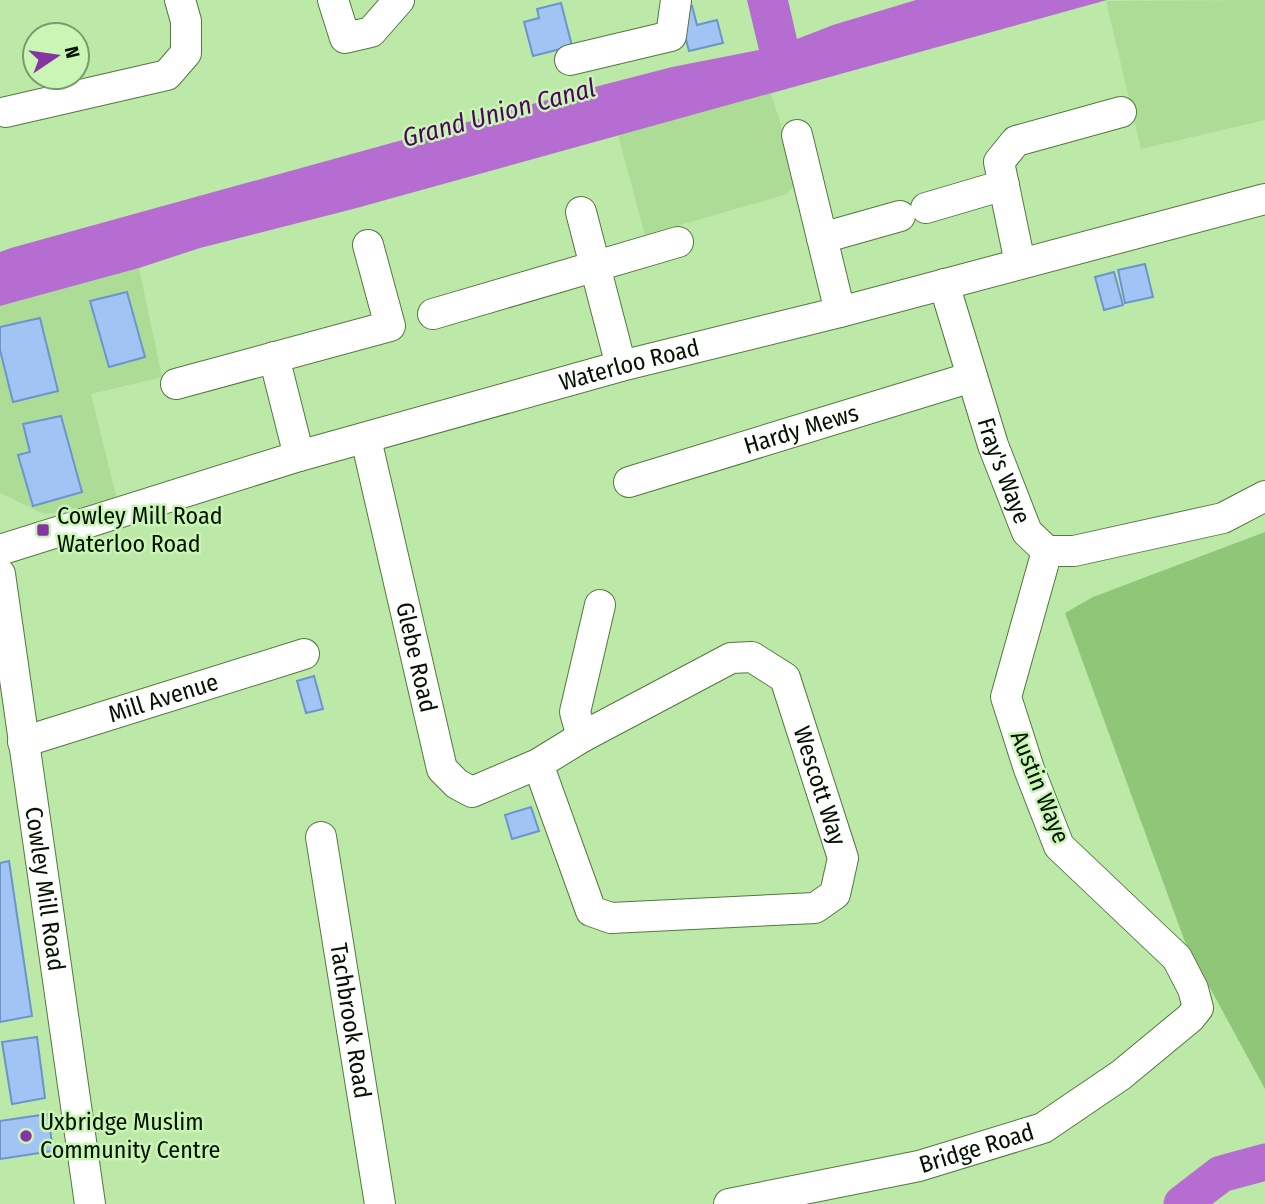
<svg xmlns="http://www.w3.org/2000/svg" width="1265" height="1204" viewBox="0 0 1265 1204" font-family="'Fira Sans Condensed',sans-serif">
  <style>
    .built { fill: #addc97 }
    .green { fill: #90c677 }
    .water { fill: #b66dd1 }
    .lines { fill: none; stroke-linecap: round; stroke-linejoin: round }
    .river { stroke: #b66dd1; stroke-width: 37 }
    .building { fill: #a1c4f4; stroke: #6b95cd; stroke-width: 2 }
    .minor-casing { stroke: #52793f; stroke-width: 32 }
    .minor { stroke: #fff; stroke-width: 30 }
    .poi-dot { fill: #8734a3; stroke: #c9f5b5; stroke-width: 2.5 }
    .labels { text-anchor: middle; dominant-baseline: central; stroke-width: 5; stroke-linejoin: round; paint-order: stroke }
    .street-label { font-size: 24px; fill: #041200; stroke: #c9f5b5 }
    .poi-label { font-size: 24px; fill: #041200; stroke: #c9f5b5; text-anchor: start }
    .water-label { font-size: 26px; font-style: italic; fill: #4f0264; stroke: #c9f5b5 }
  </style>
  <rect width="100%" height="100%" fill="#bce8a8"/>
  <g class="built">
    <polygon points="1265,0 1265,120 1141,149 1106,1"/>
    <polygon points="771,93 798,180 787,194 645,235 618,135"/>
    <polygon points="139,268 162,377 91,394 117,500 91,508 44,514 0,493 0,306"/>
  </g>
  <polygon class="green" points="1265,532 1265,1089 1185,942 1065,613 1093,597"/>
  <polygon class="water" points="747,0 788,0 797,39 833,25 916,0 1107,0 353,209 200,248 139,268 0,306 0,252 11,248 587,89 672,67 759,50"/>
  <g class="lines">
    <polyline class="river" points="1182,1204 1221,1174 1265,1162"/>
  </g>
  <g class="building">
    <polygon points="561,3 572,46 533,56 524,22 539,18 537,9"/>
    <polygon points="692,6 697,25 717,20 723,43 689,51 678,9"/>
    <polygon points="1145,264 1153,297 1125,303 1118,270"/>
    <polygon points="1114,272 1123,305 1104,310 1095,277"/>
    <polygon points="127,292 145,357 109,367 90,301"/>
    <polygon points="40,318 58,391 13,402 0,350 0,327"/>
    <polygon points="61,416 82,492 33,506 18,455 30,452 23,424"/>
    <polygon points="314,676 323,709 306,713 297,681"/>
    <polygon points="531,807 539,831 512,839 505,815"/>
    <polygon points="9,861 32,1016 0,1022 0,863"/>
    <polygon points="37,1037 45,1098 12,1104 2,1042"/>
    <polygon points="48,1114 53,1151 0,1159 0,1121"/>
  </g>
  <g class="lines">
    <defs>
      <g id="minor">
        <polyline points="333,0 345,38 371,32 399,0"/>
        <polyline points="570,60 671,36 676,0"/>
        <polyline points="6,112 167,75 186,53 186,21 180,0"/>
        <polyline points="797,135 840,312"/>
        <polyline points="926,208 1004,185"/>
        <polyline points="581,212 621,366"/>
        <polyline points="822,238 900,216"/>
        <polyline points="1020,263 999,162 1016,141 1121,112"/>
        <path id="s1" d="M944 284 993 445 1027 532 1047 551H1074L1223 518 1265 496"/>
        <polyline points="433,314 678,242"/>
        <polyline points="274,357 299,456"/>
        <polyline points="176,384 390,326 368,245"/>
        <path id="s2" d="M366 439 442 769 457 784 472 792 538 764 582 737 731 658 752 657 785 678 843 858 835 894 815 908 611 918 591 911 538 764"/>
        <path id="s3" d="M629 482 972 377"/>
        <path id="s4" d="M0 550 299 456 621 366 840 312 1265 199"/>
        <path id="s5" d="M0 574 90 1204"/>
        <polyline points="582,737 575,712 600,605"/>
        <path id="s6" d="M23 742 304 654"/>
        <path id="s7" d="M321 837 380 1204"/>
        <path id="s8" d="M729 1204 919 1166 1043 1128 1121 1075 1190 1018 1198 1008 1193 989 1177 958 1059 846 1029 769 1006 697 1047 551"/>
      </g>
    </defs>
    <use href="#minor" class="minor-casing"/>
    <use href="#minor" class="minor"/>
  </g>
  <g class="poi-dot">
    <rect x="36" y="523" width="14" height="14" rx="3.5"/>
    <circle cx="26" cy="1136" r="7"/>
  </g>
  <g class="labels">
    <g class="street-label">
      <text stroke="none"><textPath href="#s4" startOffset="656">Waterloo Road</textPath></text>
      <text stroke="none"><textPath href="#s3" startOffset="180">Hardy Mews</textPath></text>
      <text stroke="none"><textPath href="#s1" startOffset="196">Fray's Waye</textPath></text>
      <text stroke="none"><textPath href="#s2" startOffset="224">Glebe Road</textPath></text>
      <text stroke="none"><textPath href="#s6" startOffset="147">Mill Avenue</textPath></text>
      <text stroke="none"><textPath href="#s2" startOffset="842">Wescott Way</textPath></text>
      <text transform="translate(1040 787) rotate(68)">Austin Waye</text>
      <text stroke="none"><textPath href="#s5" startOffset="318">Cowley Mill Road</textPath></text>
      <text stroke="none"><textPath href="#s7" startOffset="186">Tachbrook Road</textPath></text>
      <text stroke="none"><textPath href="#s8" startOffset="254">Bridge Road</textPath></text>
    </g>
    <g class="poi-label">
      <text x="57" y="516">Cowley Mill Road<tspan x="57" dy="28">Waterloo Road</tspan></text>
      <text x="40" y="1122">Uxbridge Muslim<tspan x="40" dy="28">Community Centre</tspan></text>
    </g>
    <g class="water-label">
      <text transform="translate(499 113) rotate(-15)">Grand Union Canal</text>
    </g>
  </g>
  <g transform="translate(56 56) rotate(77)"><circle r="33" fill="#c9f5b5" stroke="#7a9a6d" stroke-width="2"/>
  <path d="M0-5L12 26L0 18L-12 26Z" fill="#8734a3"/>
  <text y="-10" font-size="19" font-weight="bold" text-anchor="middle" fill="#041200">N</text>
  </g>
</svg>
